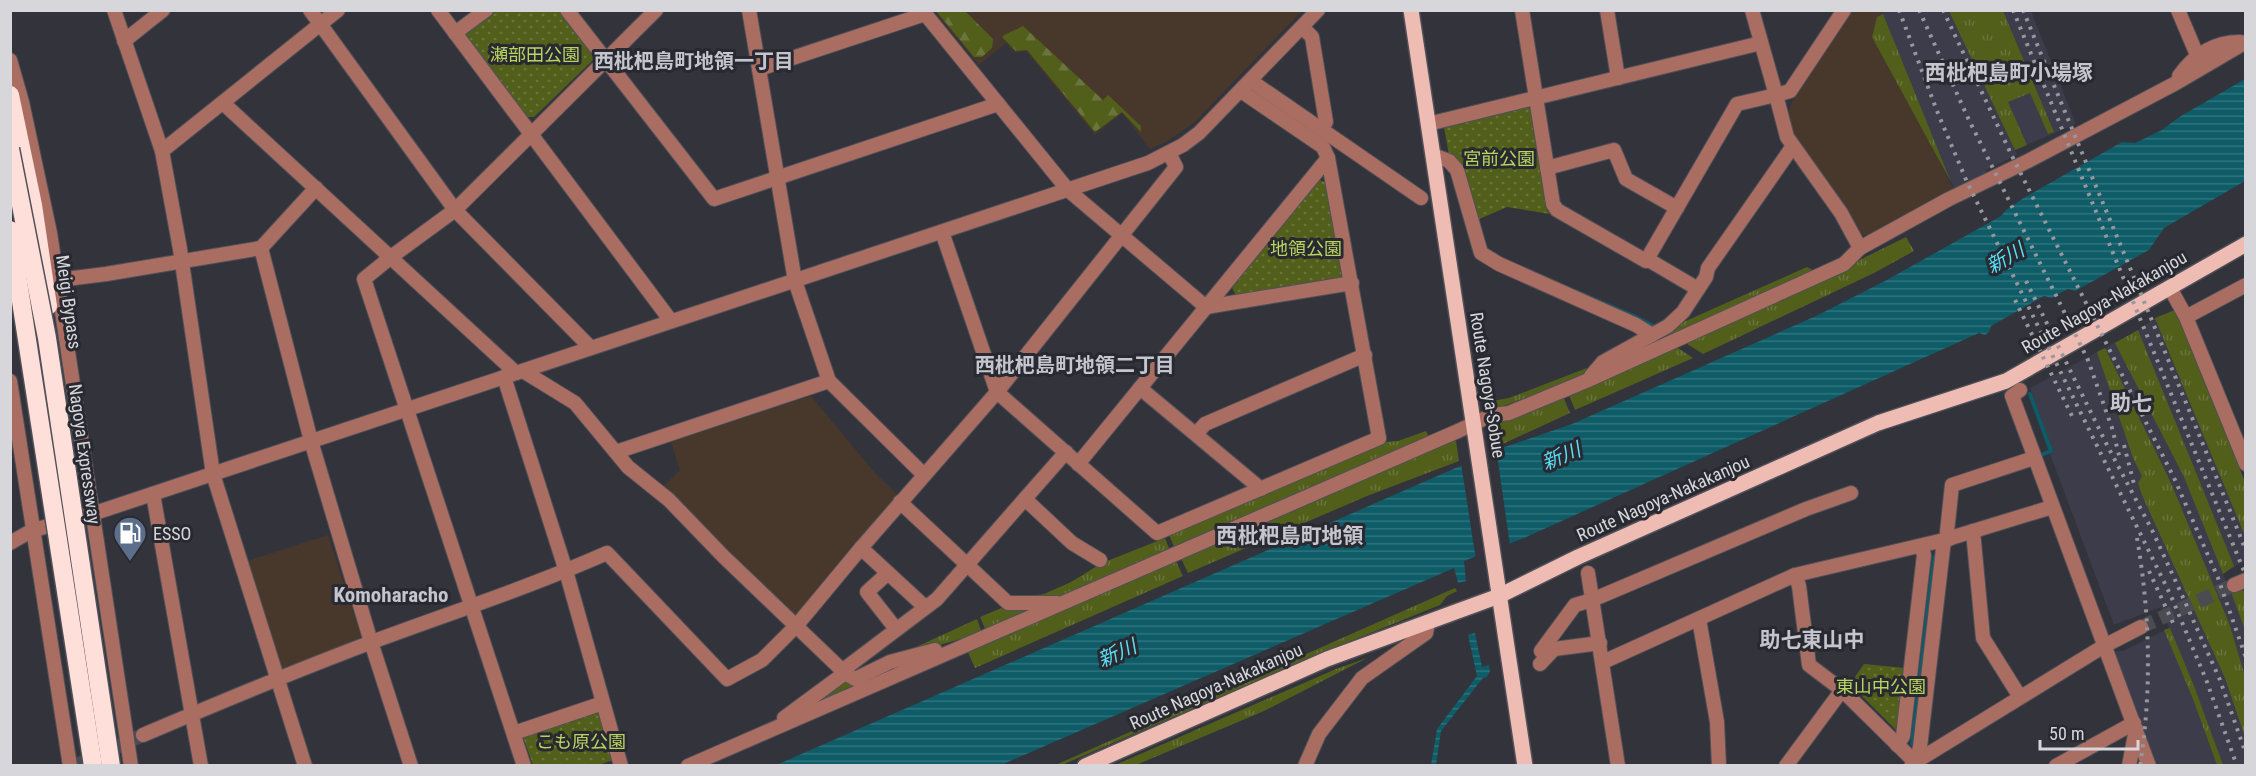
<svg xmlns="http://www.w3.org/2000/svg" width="2256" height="776" viewBox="0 0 2256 776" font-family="'Roboto Condensed','Noto Sans JP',sans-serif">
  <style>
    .built { fill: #3c3c4a }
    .industrial { fill: #48382c }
    .grass { fill: url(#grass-tufts) }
    .forest { fill: url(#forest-firs) }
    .park { fill: url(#park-dots) }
    .water { fill: url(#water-rules) }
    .pier { fill: #33333c }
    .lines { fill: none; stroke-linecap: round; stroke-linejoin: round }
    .stream { stroke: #0d5c67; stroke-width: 4 }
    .minor-tunnel { stroke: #4b4b54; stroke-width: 14; stroke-dasharray: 14 7; stroke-linecap: butt }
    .minor-casing { stroke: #505059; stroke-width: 16 }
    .major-casing { stroke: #505059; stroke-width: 18 }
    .highway-casing { stroke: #505059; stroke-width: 21 }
    .minor { stroke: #aa6d62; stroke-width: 14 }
    .major { stroke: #efbcb3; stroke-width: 15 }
    .highway { stroke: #ffdfd9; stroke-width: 18 }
    .rail { stroke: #97979e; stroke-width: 4; stroke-dasharray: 3 6; stroke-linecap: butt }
    .highway-bridge-casing { stroke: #505059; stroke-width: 21; stroke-linecap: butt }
    .highway-bridge { stroke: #ffdfd9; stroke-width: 18 }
    .labels { text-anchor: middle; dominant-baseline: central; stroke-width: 6; stroke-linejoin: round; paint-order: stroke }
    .park-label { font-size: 18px; fill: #b9d55e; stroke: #292931 }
    .street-label { font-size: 18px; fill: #d6d6db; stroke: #292931 }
    .poi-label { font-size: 18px; fill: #d6d6db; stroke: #292931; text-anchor: start }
    .neighbourhood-label { font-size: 20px; font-weight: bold; fill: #c5c5cf; stroke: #292931 }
    .water-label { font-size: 20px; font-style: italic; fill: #59dff6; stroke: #292931 }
    .quarter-label { font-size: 21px; font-weight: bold; fill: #c5c5cf; stroke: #292931 }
  </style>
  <defs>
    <pattern id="grass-tufts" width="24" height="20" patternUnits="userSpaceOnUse" patternTransform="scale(1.5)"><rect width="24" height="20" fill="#515f1b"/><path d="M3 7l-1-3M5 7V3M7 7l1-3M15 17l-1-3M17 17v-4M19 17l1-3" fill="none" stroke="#69753c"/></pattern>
    <pattern id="forest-firs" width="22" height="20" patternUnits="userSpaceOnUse" patternTransform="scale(1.5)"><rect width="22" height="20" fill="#515f1b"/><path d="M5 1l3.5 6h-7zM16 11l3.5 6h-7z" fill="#69753c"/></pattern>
    <pattern id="park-dots" width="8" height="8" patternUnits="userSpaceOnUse" patternTransform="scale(1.5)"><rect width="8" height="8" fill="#515f1b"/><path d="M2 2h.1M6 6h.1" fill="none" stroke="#69753c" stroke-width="1.8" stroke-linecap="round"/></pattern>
    <pattern id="water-rules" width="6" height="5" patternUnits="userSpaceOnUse" patternTransform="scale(1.5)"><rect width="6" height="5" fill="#0d5c67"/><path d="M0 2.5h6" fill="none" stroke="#30737c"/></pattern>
  </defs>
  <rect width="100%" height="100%" fill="#33333c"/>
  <g class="built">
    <polygon points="1882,11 2031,11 2076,124 2015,150 2017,155 1986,170 1987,173 1955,189 1872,37 1877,17 1883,14"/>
    <polygon points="2175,310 2245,482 2245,561 2223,574 2231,592 2245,589 2245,765 2155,765 2123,675 2113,657 2116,651 2123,651 2169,628 2161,607 2114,625 2050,454 2053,452 2030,388 2138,330 2155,318"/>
  </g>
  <g class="industrial">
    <polygon points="934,11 1302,11 1195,122 1166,142 1150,149 1122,113 1095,135 1026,51 1015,53 1006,43 979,65"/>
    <polygon points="1851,11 1882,11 1883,14 1877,17 1949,182 1955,189 1867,236 1861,234 1792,135 1787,115 1792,102"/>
    <polygon points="811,396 875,473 899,496 800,616 790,615 660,490 680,470 671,442"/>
    <polygon points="328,535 361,636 356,643 284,671 278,668 244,562"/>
  </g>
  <g class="grass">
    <polygon points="1949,11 2003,11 2054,132 2048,134 2030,93 2008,102 2027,145 2015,150"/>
    <polygon points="1883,14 1951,182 1872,37 1877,17"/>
    <polygon points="1906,237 1914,251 1874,273 1703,354 1684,342 1787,296"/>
    <polygon points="1840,261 1613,365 1670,328 1807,267 1813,270"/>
    <polygon points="2175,310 2245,482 2245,536 2155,318"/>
    <polygon points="2138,330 2234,566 2223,574 2184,477 2115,343"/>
    <polygon points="1675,346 1693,358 1575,410 1568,393"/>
    <polygon points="2105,348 2171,483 2229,623 2245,676 2245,737 2225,678 2142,495 2138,483 2142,476 2133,458 2097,352"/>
    <polygon points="1587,368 1582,376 1493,410 1488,407 1487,402 1509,398"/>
    <polygon points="1563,396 1570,413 1496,447 1492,420 1509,419"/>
    <polygon points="1426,431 1430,439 1175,549 1169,535 1386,442 1398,441"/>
    <polygon points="1451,440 1456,441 1459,461 1367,496 1188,573 1180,556"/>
    <polygon points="1165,538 1170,551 1058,598 1014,601 1030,596 1044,594 1071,582 1102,563"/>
    <polygon points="1175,559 1183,576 975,668 967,650"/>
    <polygon points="1455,588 1457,591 1447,596 1440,605 1321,653 1062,765 1053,766"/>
    <polygon points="2243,590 2245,596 2245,630 2231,592"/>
    <polygon points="1045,605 986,631 980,617 1006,606"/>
    <polygon points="977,619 982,633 890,659"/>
    <polygon points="2170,628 2194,686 2223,765 2217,765 2193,699 2164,630"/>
    <polygon points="938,652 790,716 843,679"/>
    <polygon points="1367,658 1264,711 1136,765 1115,765 1336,669"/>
  </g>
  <g class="forest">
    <polygon points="936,11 965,11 993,39 992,48 982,57 974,57"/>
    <path d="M1023 26 1103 100 1108 95 1141 126V132L1122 112 1095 132 1027 50 1016 51 1002 37C1007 32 1017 30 1023 26Z"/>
  </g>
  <g class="park">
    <polygon points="492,11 561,11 593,52 593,60 534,117 527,117 465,36 466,32"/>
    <polygon points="1527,107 1533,111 1547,210 1550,214 1507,207 1477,220 1449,155 1444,127"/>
    <polygon points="1319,180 1329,183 1344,273 1341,279 1236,295 1232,288"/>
    <polygon points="1864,664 1905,668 1897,731 1850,684"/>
    <polygon points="597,709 613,760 599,765 533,765 522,734"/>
  </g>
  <g class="water">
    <polygon points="2245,79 2245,181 2164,228 2149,250 2075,291 2068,289 2051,298 2044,296 1991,326 1989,332 1985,335 1979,333 1524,538 1464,561 1466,581 1458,583 1454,568 1001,765 774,766 1499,449 1572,424 1816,316 1885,281 2001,216 2006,210 2022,199 2122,142 2135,143 2160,131 2181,116"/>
    <polygon points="1475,633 1482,667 1489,665 1490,672 1487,677 1483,678 1441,731 1436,765 1431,765 1437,729 1477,676 1468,635"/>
  </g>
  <polygon class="pier" points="1496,447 1510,546 1476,560 1461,463"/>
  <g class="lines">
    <g class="stream">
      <polyline points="1575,291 1636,317 1655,327"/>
      <polyline points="2030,394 2051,451 2041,455"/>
      <polyline points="1912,744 1934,557"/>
    </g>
    <g class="minor-tunnel">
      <polyline points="2141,627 2234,585"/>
      <polyline points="74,766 143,735"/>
    </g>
    <defs>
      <g id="minor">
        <polyline points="114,10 162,151 180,249 213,474 305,766"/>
        <polyline points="310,10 455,210 591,348"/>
        <polyline points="438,10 671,321"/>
        <polyline points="567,10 714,199 998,104"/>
        <polyline points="749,10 795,281 829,381 924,475"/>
        <polyline points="922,10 1068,190 1206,307 1352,283"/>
        <polyline points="1522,10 1553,204 1557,210 1646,261 1737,104 1776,95 1752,10"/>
        <polyline points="1607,10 1618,78"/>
        <polyline points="1844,10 1790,91 1776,95 1787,137 1841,213 1860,248"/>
        <polyline points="2178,10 2197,55"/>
        <polyline points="1302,27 1312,37 1326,122 1321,129"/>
        <polyline points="455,33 486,10"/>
        <polyline points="124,41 163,10"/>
        <polyline points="10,60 22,102 50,233 131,766"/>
        <polyline points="759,69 925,14"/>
        <path d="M2179 76C2194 55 2214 42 2240 42"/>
        <polyline points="1251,81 1421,198"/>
        <polyline points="223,103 516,373"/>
        <polyline points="1428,124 1761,43"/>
        <polyline points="162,151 338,10"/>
        <polyline points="1433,155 1449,161 1457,170 1481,253 1499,264 1636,325 1652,335"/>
        <polyline points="1547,168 1614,150 1626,179 1677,208"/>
        <polyline points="942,232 997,392 1157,533 1379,438 1328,158 1323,147 1241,91"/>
        <polyline points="261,248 311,441 371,642 411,766"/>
        <polyline points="1647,259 1698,289"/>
        <polyline points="58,280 106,274 261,248 316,188"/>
        <polyline points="2170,288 2186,317 2246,464"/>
        <polyline points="2186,317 2246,285"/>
        <polyline points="523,371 575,403 628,467 669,500 723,556 845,673 855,679 890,662 935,650"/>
        <polyline points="1591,376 1603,362 1668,326 1683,312 1706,277 1708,268 1793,146"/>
        <polyline points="504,377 566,571 621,766"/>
        <polyline points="10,381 70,766"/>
        <polyline points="1140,388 1261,489"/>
        <polyline points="2020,390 2012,396 2149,766"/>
        <polyline points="1196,434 1205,424 1365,355"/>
        <polyline points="616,452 829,381"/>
        <polyline points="1078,464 1328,158"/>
        <polyline points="153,494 201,766"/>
        <polyline points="1025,499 1072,543 1100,560"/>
        <polyline points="900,502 1008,603 1057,603"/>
        <polyline points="77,519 1148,163 1183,145 1199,133 1318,10"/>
        <polyline points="1973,531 1983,638 2020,697"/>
        <polyline points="1949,539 1947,532 1952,485 2034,458"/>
        <polyline points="1944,540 2052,507"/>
        <polyline points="10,543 31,531 48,526"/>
        <polyline points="861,548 925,607"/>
        <polyline points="888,573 867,592 896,629"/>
        <polyline points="1588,573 1618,766"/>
        <polyline points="1795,575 1799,586 1809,665 1842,690"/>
        <polyline points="2234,585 2246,580"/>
        <polyline points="1699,619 1717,722 1719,766"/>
        <polyline points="1541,651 1575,605 1592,600 1806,509 1851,493"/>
        <polyline points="1603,662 1795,575 1944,540 1920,747 1915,766"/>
        <polyline points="1540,664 1554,649 1600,643"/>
        <polyline points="843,670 937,599 1066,452"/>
        <polyline points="784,718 845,673"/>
        <polyline points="514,733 603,703"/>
        <path d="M143 735C218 703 295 671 372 642 450 613 530 587 607 553L727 679 762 660 797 625 861 548 997 392 1176 167 1169 153"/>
        <polyline points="1897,745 1903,736 1924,555 1921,546"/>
        <polyline points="1912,764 2104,646 2141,627"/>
        <polyline points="524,766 364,279 391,257 455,210 656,10"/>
        <polyline points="688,766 1458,431 1492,415 1509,413 1586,381 1844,264 1860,248 1949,199 2028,161 2176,83 2246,42"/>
        <polyline points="1305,766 1319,734 1362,678 1426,633 1428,622"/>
        <polyline points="1786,766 1842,690 1915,762"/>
        <polyline points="2056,766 2134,723"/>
        <polyline points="2129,766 2136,729"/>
      </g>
      <g id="major">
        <polyline points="1411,10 1525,766"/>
        <polyline points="1085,766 1327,659 1499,596 1578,557 1878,423 2006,381 2246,244"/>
      </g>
      <polyline id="highway" points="10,95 33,205 48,306"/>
    </defs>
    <use href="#minor" class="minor-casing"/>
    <use href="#major" class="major-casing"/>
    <use href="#highway" class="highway-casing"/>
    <use href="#minor" class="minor"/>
    <use href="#major" class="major"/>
    <use href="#highway" class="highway"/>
    <g class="rail">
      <polyline points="1899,10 1937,111 1967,182 2171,596 2207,682 2237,766"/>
      <polyline points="1919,10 1968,118 2088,360 2112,428 2120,459"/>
      <polyline points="1943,10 2012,156 2175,480 2218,578 2246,658"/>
      <polyline points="2013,10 2246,576"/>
      <path d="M2023 10C2097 191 2174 370 2246 551"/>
      <polyline points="2026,281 2108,447 2152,530 2181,593 2220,680 2246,754"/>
      <polyline points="2015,300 2072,416"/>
      <polyline points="2124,445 2135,488"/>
      <path d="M2137 538C2150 613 2152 690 2140 766"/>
      <polyline points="2149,571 2173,623"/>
    </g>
    <defs>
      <g id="highway-bridge">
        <polyline points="10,149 47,338 111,766"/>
        <polyline points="10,230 93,766"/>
      </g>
    </defs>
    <use href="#highway-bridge" class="highway-bridge-casing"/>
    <use href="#highway-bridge" class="highway-bridge"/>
  </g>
  <defs>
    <symbol id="fuel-pin" viewBox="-11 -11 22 30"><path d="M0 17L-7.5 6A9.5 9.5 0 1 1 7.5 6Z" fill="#5c6f8a" stroke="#292931"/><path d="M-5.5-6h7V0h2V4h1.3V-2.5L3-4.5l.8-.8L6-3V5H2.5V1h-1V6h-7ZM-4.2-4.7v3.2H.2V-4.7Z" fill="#fff"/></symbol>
  </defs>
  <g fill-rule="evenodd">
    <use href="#fuel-pin" x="111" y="514" width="38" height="52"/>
  </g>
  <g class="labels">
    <g class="park-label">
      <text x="535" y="54">瀬部田公園</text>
      <text x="1499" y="158">宮前公園</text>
      <text x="1306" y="248">地領公園</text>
      <text x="1881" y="686">東山中公園</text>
      <text x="581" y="741">こも原公園</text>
    </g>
    <g class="street-label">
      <text transform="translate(69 302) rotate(82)">Meigi Bypass</text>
      <text transform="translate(2104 302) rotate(-30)">Route Nagoya-Nakakanjou</text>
      <text transform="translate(1488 385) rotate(81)">Route Nagoya-Sobue</text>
      <text transform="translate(85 454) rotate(82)">Nagoya Expressway</text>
      <text transform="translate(1663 498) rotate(-24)">Route Nagoya-Nakakanjou</text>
      <text transform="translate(1216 686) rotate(-24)">Route Nagoya-Nakakanjou</text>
    </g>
    <g class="poi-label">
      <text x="153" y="533">ESSO</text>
    </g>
    <g class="neighbourhood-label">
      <text x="694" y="61">西枇杷島町地領一丁目</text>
      <text x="1075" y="365">西枇杷島町地領二丁目</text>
    </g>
    <g class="water-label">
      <text transform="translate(2005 258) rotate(-30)">新川</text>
      <text transform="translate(1561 456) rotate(-23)">新川</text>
      <text transform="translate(1117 653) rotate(-24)">新川</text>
    </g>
    <g class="quarter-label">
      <text x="2009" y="73">西枇杷島町小場塚</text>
      <text x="2131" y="403">助七</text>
      <text x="1290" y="536">西枇杷島町地領</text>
      <text x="391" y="595">Komoharacho</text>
      <text x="1812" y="640">助七東山中</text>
    </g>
  </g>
  <rect width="2256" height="776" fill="none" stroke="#d6d6db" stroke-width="24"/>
  <path d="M2040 740v9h98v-9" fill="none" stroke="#d6d6db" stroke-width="3"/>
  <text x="2049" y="740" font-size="18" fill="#d6d6db" stroke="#292931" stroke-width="4.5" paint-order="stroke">50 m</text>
</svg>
